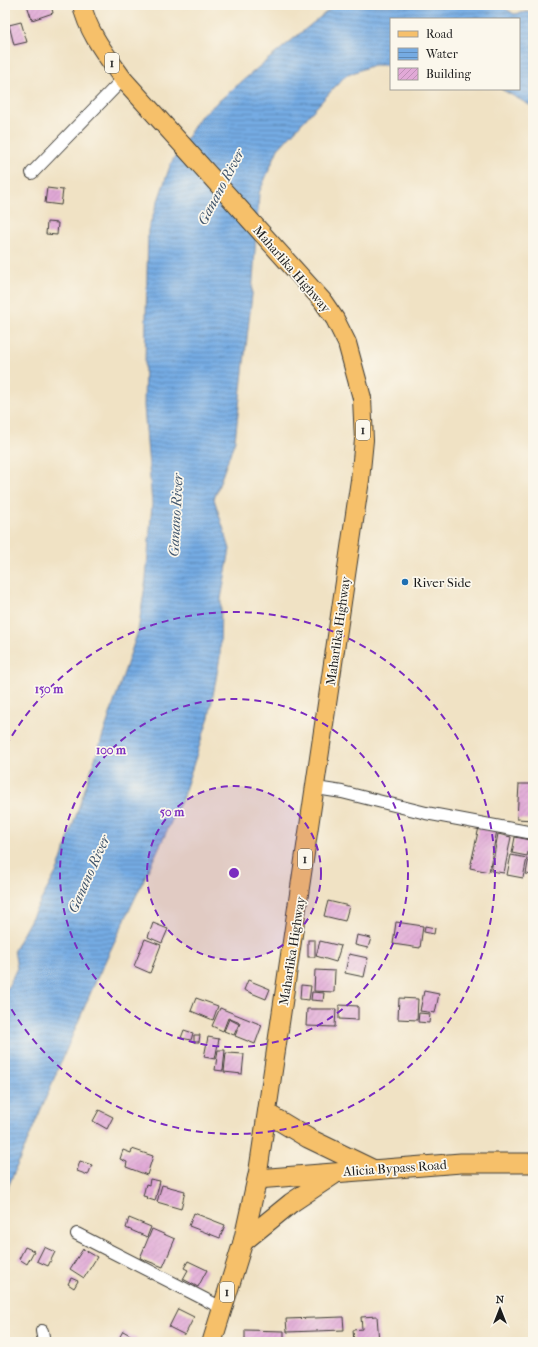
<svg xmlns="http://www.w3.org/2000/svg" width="538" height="1347" viewBox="0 0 538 1347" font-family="'IM FELL French Canon',serif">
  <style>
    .water { fill: url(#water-rules); stroke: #486480 }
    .building { fill: url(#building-hatch) }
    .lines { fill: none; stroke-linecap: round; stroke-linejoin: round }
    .minor-casing { stroke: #3c3a35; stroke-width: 14 }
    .primary-casing { stroke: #3c3a35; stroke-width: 20 }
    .trunk-casing { stroke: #3c3a35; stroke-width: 21 }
    .minor { stroke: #fff; stroke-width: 12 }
    .primary { stroke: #f6c06b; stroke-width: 18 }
    .trunk { stroke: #f6c06b; stroke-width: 19 }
    .ring { fill: none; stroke: #7b2cbf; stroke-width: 2; stroke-dasharray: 7 5 }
    .poi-dot { fill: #1f6fb2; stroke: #fbf7ec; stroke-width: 1.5 }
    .labels { text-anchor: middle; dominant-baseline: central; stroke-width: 3.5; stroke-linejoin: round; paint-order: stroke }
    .shield { fill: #fbf7ec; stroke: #5f5e5a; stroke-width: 1 }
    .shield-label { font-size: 12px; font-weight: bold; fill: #1c1c1c }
    .street-label { font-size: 13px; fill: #1c1c1c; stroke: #fbf7ec }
    .poi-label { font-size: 13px; fill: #1c1c1c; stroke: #fbf7ec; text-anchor: start }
    .water-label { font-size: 14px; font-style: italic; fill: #40556c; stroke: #fbf7ec }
    .centre { fill: #7b2cbf; stroke: #fbf7ec; stroke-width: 2 }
    .ring-label { font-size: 12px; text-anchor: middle; font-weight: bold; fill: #7b2cbf; stroke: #fbf7ec; stroke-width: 3.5; stroke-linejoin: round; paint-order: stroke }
  </style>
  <defs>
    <pattern id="water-rules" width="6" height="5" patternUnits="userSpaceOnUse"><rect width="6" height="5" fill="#75abe3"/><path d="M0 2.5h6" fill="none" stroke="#5f8ab7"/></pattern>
    <pattern id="building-hatch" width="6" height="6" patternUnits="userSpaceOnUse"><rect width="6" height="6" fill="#e1a9d7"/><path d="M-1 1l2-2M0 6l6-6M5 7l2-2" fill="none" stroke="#c091b8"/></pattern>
  </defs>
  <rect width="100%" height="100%" fill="#fbf7ec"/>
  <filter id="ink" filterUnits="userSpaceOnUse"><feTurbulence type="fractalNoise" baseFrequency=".025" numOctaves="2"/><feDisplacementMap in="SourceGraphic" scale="8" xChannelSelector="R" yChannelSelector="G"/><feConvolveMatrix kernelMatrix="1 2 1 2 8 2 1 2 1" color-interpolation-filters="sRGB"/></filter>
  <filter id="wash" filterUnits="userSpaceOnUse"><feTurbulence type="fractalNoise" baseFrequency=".012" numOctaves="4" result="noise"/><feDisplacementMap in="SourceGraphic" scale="16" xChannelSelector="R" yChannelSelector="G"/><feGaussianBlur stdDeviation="0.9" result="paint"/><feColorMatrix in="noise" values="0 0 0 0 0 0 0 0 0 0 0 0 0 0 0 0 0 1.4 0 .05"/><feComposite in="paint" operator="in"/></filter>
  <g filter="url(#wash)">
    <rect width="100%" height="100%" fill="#f0e2c4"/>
    <polygon class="water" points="335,5 500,5 514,14 533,11 533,107 501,89 519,89 519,19 391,19 391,65 373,65 345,76 278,149 259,193 252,295 235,440 214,499 230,549 221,599 220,657 209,717 182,799 93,987 5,1194 5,993 17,968 14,950 58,869 138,631 146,579 152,504 144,406 148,230 171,163 200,117 260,66"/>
    <g id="blocks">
      <g class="building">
        <polygon points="27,5 51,5 53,13 32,20"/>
        <polygon points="21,22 27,42 14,45 9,25"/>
        <polygon points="47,188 63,190 61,205 45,203"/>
        <polygon points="47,222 58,223 57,235 46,234"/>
        <polygon points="519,784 533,784 533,820 517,819"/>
        <polygon points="479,827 497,830 489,872 470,868"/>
        <polygon points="498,834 511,837 504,873 491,871"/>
        <polygon points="515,837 531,840 527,856 512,853"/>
        <polygon points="531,846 533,846 533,875 526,874"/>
        <polygon points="511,855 527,858 523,878 507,875"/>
        <polygon points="328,901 349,906 345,921 324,916"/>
        <polygon points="396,922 423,926 420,948 393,944"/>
        <polygon points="153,923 168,929 162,943 148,937"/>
        <polygon points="425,926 435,928 434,934 424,932"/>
        <polygon points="357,935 371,938 368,948 355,945"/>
        <polygon points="145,939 161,945 150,973 134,966"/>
        <rect x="308" y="940" width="7" height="17"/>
        <polygon points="320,941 341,946 336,962 316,956"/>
        <polygon points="349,954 368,958 364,977 345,973"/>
        <polygon points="315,970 335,971 334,992 314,991"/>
        <polygon points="248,980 270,989 266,999 244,990"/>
        <polygon points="301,985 311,986 309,1000 300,999"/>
        <polygon points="424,991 439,994 435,1013 420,1011"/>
        <polygon points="312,992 324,993 323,1001 311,1000"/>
        <polygon points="196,998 218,1006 213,1020 191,1011"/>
        <polygon points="399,998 418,999 417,1020 398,1019"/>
        <polygon points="339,1005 358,1006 358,1020 339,1019"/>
        <polygon points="220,1008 262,1025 255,1044 235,1036 240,1023 228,1018 223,1031 212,1026"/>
        <polygon points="307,1009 336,1009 335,1027 306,1026"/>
        <polygon points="419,1013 430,1014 429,1023 418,1022"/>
        <polygon points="229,1019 239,1024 234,1035 224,1031"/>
        <polygon points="184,1030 193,1033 191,1040 181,1038"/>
        <polygon points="194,1035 200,1035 199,1042 194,1042"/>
        <polygon points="208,1037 219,1039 215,1059 204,1057"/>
        <polygon points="218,1050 225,1050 223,1071 215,1070"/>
        <polygon points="226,1053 244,1054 242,1074 224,1072"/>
        <polygon points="99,1110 113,1117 107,1129 93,1121"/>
        <polygon points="132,1149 153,1156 147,1175 126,1167 127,1162 120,1159 123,1150 131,1153"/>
        <polygon points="80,1161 92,1165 88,1175 77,1171"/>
        <polygon points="150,1179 160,1181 155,1201 146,1198 147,1197 143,1196 146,1184 149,1185"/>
        <polygon points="162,1185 185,1191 181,1209 157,1202"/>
        <polygon points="194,1213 225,1225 220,1238 189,1226"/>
        <polygon points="129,1218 151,1227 147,1237 126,1228"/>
        <polygon points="152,1229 175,1239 163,1267 140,1258"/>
        <polygon points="25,1247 34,1251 27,1264 19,1259"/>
        <polygon points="44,1247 55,1252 48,1266 37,1261"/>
        <polygon points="83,1249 97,1257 84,1278 70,1269"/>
        <polygon points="188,1261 207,1270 198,1287 183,1279 188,1270 184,1268"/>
        <polygon points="71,1278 78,1281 74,1288 68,1284"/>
        <polygon points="178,1309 194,1317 185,1335 169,1327"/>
        <polygon points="377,1316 379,1342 354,1342 353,1330 362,1329 361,1317"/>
        <polygon points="343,1317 344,1330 287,1332 286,1319"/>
        <polygon points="245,1330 284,1331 284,1342 245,1342"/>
        <polygon points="123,1331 137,1339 135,1342 117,1342"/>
      </g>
    </g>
  </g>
  <g filter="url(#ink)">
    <use href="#blocks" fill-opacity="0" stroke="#3c3a35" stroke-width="1"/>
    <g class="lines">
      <defs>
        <g id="minor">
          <polyline points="32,173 123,79"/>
          <polyline points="316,788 342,792 426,813 533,833"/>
          <polyline points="77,1234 222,1308"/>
          <polyline points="42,1331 44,1342"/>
        </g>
        <path id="primary" d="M82 5C88 33 107 56 123 79L322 300 335 319 347 343 362 398 364 440 360 480 257 1179"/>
        <g id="trunk">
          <polyline points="268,1114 308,1138 372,1169"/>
          <polyline points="243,1242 291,1203 333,1175"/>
          <polyline points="212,1342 243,1242 257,1179 461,1163 533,1163"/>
        </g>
      </defs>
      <use href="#minor" class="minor-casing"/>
      <use href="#primary" class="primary-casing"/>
      <use href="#trunk" class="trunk-casing"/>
      <use href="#minor" class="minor"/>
      <use href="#primary" class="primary"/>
      <use href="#trunk" class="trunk"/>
    </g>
  </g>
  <circle cx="234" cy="873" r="87" fill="#7b2cbf" fill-opacity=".12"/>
  <g class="ring">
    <circle cx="234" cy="873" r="87"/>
    <circle cx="234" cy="873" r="174"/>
    <path d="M6 746A261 261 0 1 1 6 1000"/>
  </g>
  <circle class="poi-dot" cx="405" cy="582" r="4"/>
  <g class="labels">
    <g class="shield">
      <rect x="105" y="53" width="14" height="20" rx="3"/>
      <rect x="356" y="420" width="14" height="20" rx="3"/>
      <rect x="298" y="849" width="14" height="20" rx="3"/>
      <rect x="220" y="1282" width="14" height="20" rx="3"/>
    </g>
    <g class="shield-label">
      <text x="112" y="63">1</text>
      <text x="363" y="430">1</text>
      <text x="305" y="859">1</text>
      <text x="227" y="1292">1</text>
    </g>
    <g class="street-label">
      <text transform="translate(292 269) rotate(49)">Maharlika Highway</text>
      <text transform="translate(338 631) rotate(-82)">Maharlika Highway</text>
      <text transform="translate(292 951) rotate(-81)">Maharlika Highway</text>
      <text transform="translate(395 1168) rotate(-4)">Alicia Bypass Road</text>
    </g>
    <g class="poi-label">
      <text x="413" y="582">River Side</text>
    </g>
    <g class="water-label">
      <text transform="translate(221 187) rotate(-62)">Ganano River</text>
      <text transform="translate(176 515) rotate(-87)">Ganano River</text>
      <text transform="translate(89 874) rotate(-66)">Ganano River</text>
    </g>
  </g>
  <circle cx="234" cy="873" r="6" class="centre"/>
  <g class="ring-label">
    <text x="49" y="693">150 m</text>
    <text x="111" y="754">100 m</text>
    <text x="172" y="816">50 m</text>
  </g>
  <rect width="538" height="1347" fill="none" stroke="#fbf7ec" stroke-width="20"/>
  <rect x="390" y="18" width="130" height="72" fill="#fbf7ec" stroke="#a29f99"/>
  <rect x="398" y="31" width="20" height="6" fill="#f6c06b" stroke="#a29f99"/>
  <text x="426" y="38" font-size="12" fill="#1c1c1c">Road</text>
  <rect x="398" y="48" width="20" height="12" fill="url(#water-rules)" stroke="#a29f99"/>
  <text x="426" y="58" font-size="12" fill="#1c1c1c">Water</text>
  <rect x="398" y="68" width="20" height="12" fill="url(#building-hatch)" stroke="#a29f99"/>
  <text x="426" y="78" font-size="12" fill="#1c1c1c">Building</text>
  <g transform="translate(500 1309)" stroke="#fbf7ec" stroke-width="3" paint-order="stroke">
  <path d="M0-3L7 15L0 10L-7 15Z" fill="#1c1c1c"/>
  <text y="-6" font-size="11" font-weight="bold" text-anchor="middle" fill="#1c1c1c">N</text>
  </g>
</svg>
